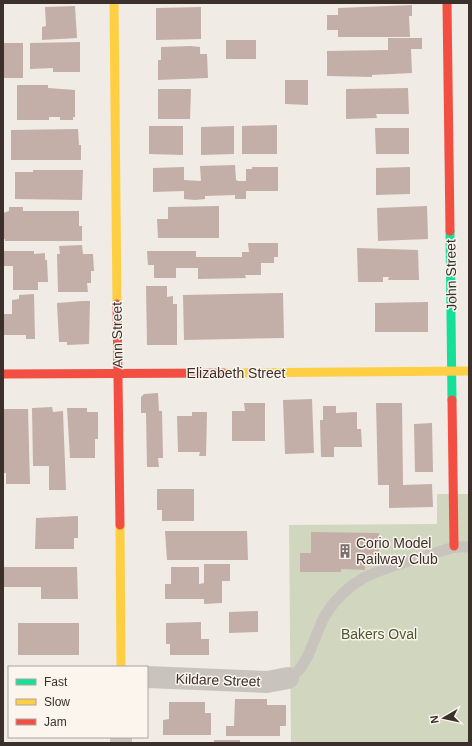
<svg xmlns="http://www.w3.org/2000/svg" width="472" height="746" viewBox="0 0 472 746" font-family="Arial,sans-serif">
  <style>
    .green { fill: #d1d6bf }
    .building { fill: #c3afa7 }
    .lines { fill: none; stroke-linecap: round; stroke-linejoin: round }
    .lane { stroke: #c9c3be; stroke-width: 11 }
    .street { stroke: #c9c3be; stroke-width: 22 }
    .fast { stroke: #16e098; stroke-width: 9 }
    .slow { stroke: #ffcf43; stroke-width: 9 }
    .jam { stroke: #f24e42; stroke-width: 9 }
    .labels { text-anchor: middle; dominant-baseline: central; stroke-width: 3; stroke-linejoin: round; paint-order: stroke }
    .street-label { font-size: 14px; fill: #3b302b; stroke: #fbf5ee }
    .poi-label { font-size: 14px; fill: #3b302b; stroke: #fbf5ee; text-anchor: start }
    .park-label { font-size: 14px; fill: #4a5a2e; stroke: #fbf5ee }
  </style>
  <rect width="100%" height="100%" fill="#f0ebe5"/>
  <polygon class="green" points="437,494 469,494 469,743 291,743 289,525 437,524"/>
  <g class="building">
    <polygon points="412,5 412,16 409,16 410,37 338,37 338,30 327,30 327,15 338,15 338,8"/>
    <polygon points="75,6 77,38 42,40 42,27 46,26 45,7"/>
    <polygon points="201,7 201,39 156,40 156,8"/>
    <polygon points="388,38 422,38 422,49 411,49 412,73 372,75 372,77 327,76 327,51 388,50"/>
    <rect x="226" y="40" width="30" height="19"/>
    <polygon points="80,42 80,72 53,72 53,68 30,69 30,43"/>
    <rect x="3" y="43" width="20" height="35"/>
    <polygon points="191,46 200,47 200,54 207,54 208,78 158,80 158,60 161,60 161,47"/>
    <polygon points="285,80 308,80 308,105 285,104"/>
    <polygon points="17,85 48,85 48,88 75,90 75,117 73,117 73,120 60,120 60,117 49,117 49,120 17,120"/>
    <polygon points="408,88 409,114 376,114 377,118 346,119 346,89"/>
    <polygon points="158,89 191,89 190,119 158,119"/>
    <polygon points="277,125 277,154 242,154 242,126"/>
    <polygon points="149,126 183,126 183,155 149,154"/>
    <polygon points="234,126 234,154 201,155 201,127"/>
    <polygon points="375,128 409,128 409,154 376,154"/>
    <polygon points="78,129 79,145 81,145 81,160 11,160 11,130"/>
    <polygon points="235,165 236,180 238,181 246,181 246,169 252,169 252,167 278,167 278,191 246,191 246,199 235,199 235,195 205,196 205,199 195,200 184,199 184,191 153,192 153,168 184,167 184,180 201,181 200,166"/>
    <polygon points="410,167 410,194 376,195 376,168"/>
    <polygon points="33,170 83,170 82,200 15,199 15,172 33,172"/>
    <polygon points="219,206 219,238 158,238 157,219 168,219 168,207"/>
    <polygon points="427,206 428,239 378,241 377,208"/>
    <polygon points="9,207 23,207 23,211 79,211 79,226 82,226 82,241 5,241 5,239 3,239 3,213 9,211"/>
    <polygon points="248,243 278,243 278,257 274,257 274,263 261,263 261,275 245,275 246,278 198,279 198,268 176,268 176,278 154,278 154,265 148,265 147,251 196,251 196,257 242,257 242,252 249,252"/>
    <polygon points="82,245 83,254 93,254 94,271 91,271 91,283 87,283 88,292 58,292 57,254 60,254 59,246"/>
    <polygon points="357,248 418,250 419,280 388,280 389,277 383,277 383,282 358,282"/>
    <polygon points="3,251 34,251 34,254 45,253 45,260 47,260 48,282 38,282 38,290 13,290 13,266 3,266"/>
    <polygon points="146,286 167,286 167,297 173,296 173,304 177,304 177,345 147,345"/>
    <polygon points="283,293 284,338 184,340 183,295"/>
    <polygon points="34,294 35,339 26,339 26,335 3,335 3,314 12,314 12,300 19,299 19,295"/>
    <polygon points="83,301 90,301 89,344 67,345 67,342 59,342 57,303"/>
    <polygon points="428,302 428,332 375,332 375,303"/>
    <polygon points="158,393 159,411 162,411 163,458 158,458 159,467 147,467 146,413 141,413 141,397 144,394"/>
    <polygon points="312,399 314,453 285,454 283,400"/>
    <polygon points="244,403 265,403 265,441 232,441 232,411 245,411"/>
    <polygon points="376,403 402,403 403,485 432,484 433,507 389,508 389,485 378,485"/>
    <polygon points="323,406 336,406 336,413 357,412 357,429 361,429 362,447 334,447 334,457 321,457 320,420 323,420"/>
    <polygon points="52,407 53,412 63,411 66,490 49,490 49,466 33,466 32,408"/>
    <polygon points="67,408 87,408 87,412 98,412 98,439 95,439 95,458 70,458"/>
    <polygon points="3,409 28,409 30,484 6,484 6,473 3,473"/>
    <polygon points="192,412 207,412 206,456 199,456 200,452 178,452 177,416 192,416"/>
    <polygon points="432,423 433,472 415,472 414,424"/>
    <polygon points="157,489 194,489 194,521 162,521 162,510 157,510"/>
    <polygon points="78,516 78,538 74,538 74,549 35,549 36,518"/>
    <polygon points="165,531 247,531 248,560 167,560"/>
    <polygon points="311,532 379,533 379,563 365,563 365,570 341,569 341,572 300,572 300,553 311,553"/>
    <polygon points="204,564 230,564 230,581 222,581 222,603 204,604 204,599 165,599 165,584 171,584 171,567 199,567 199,584 204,583"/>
    <polygon points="3,567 77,567 78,599 41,599 41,587 3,587"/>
    <polygon points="258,611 258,632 229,633 229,612"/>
    <polygon points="201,622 201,639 209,639 209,655 170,655 170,644 166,644 166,623"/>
    <rect x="18" y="623" width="61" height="32"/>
    <polygon points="235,699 267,699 267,705 286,705 286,726 280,726 280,736 226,736 226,726 234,726"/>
    <polygon points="169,702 205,702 205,713 211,713 211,735 163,735 163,720 169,719"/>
    <rect x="214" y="740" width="26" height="3"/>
  </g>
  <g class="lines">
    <path class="lane" d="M288 678C309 670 314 633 326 614 351 575 381 570 422 557 438 553 452 545 469 547"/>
    <g class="street">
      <polyline points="147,677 267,682 288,678"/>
      <polyline points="121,737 121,743"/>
    </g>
    <polyline class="fast" points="450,231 452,400"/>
    <g class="slow">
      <polyline points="114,3 117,304"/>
      <polyline points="223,373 469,371"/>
      <polyline points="120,525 121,667"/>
    </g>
    <g class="jam">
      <polyline points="447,3 450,231"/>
      <polyline points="117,304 120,525"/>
      <polyline points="3,374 223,373"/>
      <polyline points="452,400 454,546"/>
    </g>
  </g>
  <defs>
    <symbol id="building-bare" viewBox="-9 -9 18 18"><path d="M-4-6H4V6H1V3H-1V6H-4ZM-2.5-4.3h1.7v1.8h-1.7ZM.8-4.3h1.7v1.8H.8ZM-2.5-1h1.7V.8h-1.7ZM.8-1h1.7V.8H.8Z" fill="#7a716c" stroke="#fbf5ee" stroke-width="2.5" paint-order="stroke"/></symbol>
  </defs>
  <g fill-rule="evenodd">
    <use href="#building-bare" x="335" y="541" width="20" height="20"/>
  </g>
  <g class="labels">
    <g class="street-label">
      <text transform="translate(451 275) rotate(-91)">John Street</text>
      <text transform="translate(117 335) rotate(-91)">Ann Street</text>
      <text x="236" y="373">Elizabeth Street</text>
      <text transform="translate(218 680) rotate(2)">Kildare Street</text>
    </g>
    <g class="poi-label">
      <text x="356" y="543">Corio Model<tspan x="356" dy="16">Railway Club</tspan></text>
    </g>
    <g class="park-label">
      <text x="379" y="634">Bakers Oval</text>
    </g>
  </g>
  <rect width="472" height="746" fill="none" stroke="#3b302b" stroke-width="8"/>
  <rect x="8" y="666" width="140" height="72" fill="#fbf5ee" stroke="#aea6a0"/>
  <rect x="16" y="679" width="20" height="6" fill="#16e098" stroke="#aea6a0"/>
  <text x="44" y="686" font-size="12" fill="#3b302b">Fast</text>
  <rect x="16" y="699" width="20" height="6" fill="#ffcf43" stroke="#aea6a0"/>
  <text x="44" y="706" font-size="12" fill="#3b302b">Slow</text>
  <rect x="16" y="719" width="20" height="6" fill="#f24e42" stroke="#aea6a0"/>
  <text x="44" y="726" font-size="12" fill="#3b302b">Jam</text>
  <g transform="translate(444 718) rotate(261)" stroke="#fbf5ee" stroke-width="3" paint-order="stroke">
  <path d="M0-3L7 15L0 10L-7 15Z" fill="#3b302b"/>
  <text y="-6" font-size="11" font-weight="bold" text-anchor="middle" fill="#3b302b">N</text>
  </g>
</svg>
